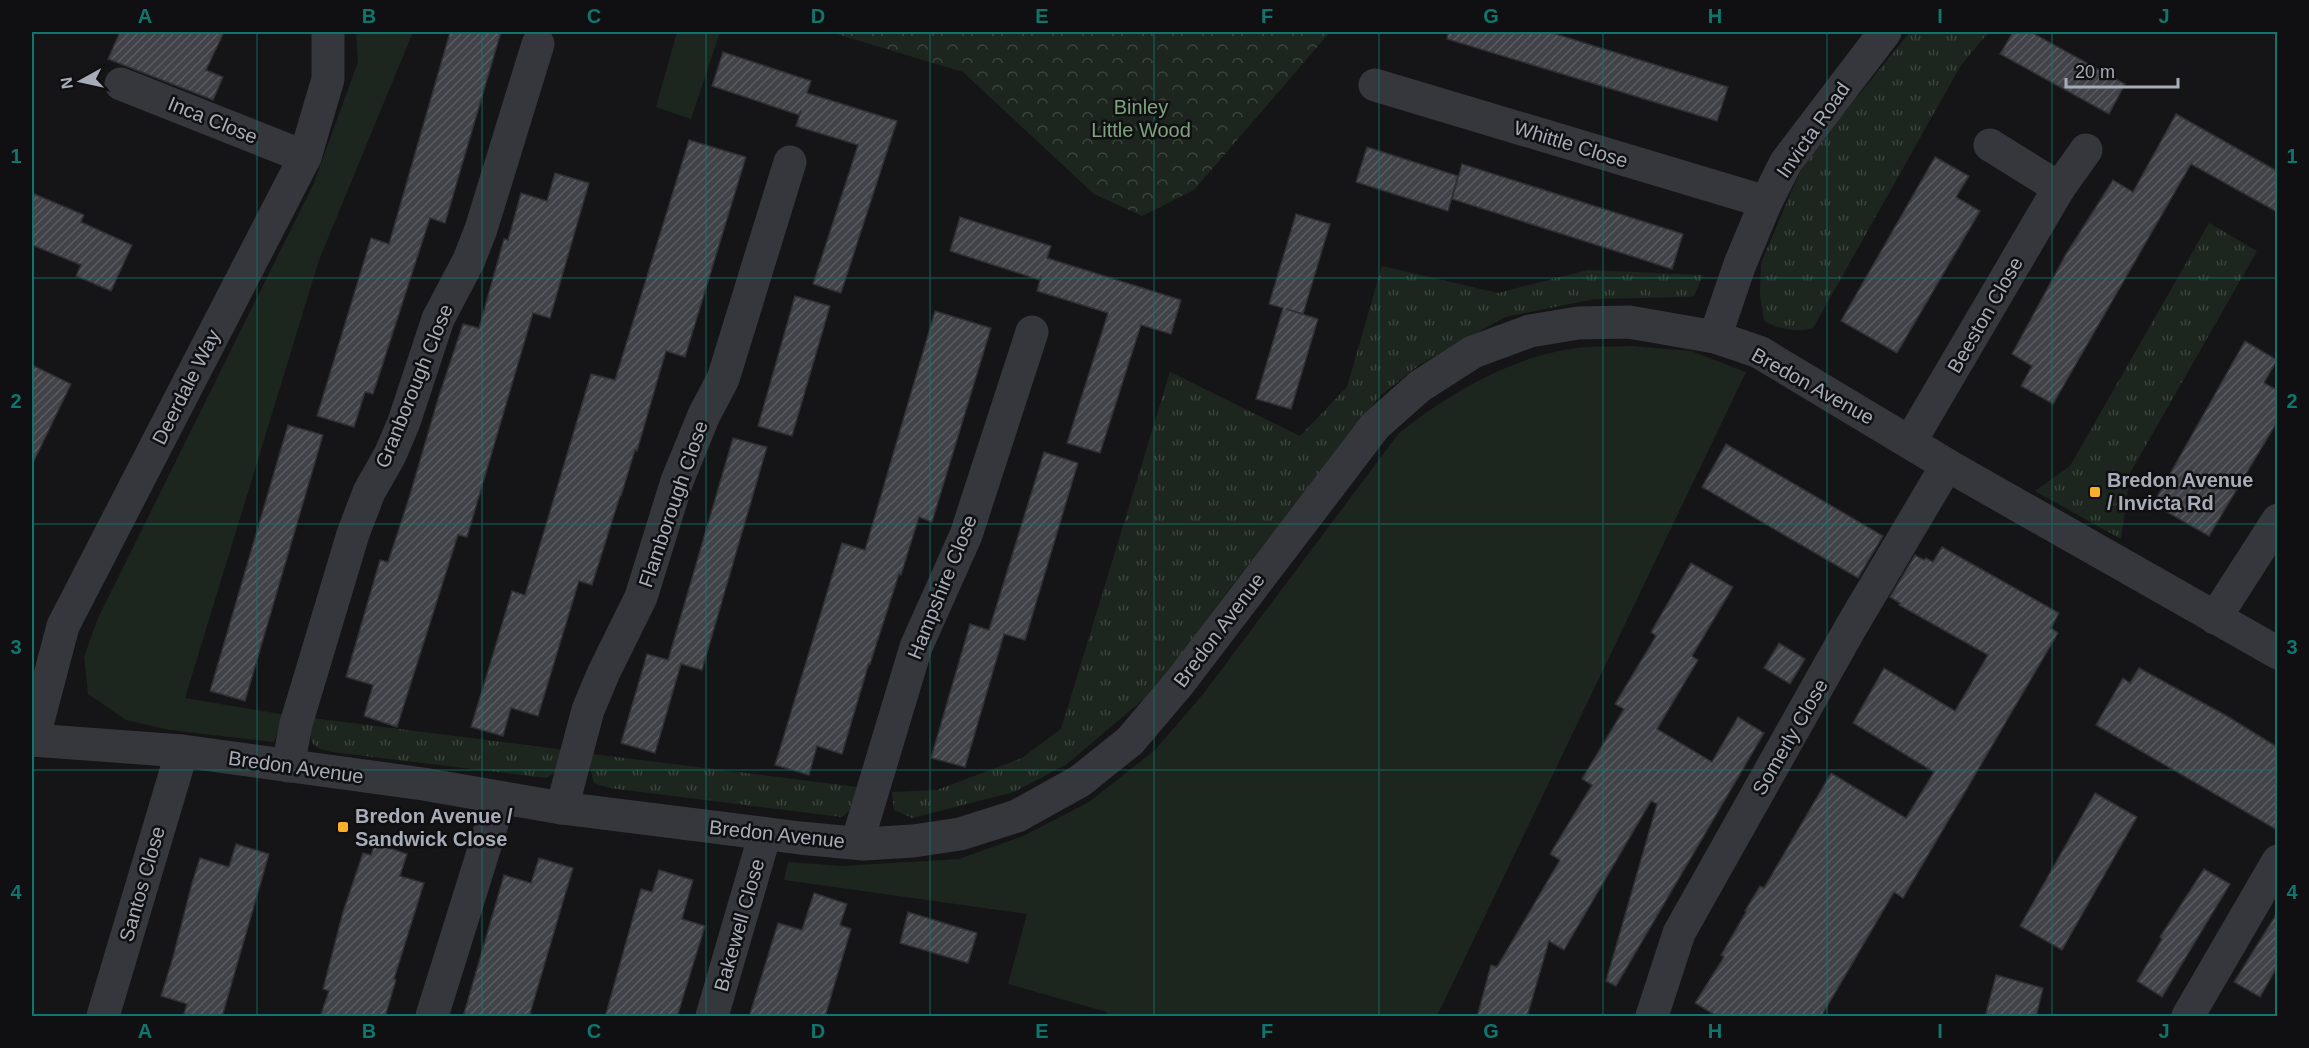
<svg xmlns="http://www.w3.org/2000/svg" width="2309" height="1048" viewBox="0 0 2309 1048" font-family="Helvetica,sans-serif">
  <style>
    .grass { fill: url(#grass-tufts) }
    .forest { fill: url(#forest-crowns) }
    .park { fill: #1d261e }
    .building { fill: url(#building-hatch); stroke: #2f2f34; stroke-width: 1.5 }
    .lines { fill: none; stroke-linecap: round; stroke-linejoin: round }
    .minor { stroke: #36373d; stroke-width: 33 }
    .tertiary { stroke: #36373d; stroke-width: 33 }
    .grid { fill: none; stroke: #0f766e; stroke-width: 1.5; stroke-opacity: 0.55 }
    .poi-dot { fill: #faaf2b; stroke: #101012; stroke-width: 2 }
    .labels { text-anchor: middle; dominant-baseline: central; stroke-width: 5; stroke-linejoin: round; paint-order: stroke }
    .park-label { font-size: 20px; fill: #7da47e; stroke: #101012 }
    .street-label { font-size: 20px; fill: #a7adb8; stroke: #101012 }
    .poi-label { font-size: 20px; font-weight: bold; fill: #a7adb8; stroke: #101012; text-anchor: start }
    .neatline { fill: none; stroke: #0f766e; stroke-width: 2 }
    .grid-label { font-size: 20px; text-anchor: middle; font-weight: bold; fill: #0f766e }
  </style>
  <defs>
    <pattern id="grass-tufts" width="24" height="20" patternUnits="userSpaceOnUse" patternTransform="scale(1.5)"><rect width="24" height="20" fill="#1d261e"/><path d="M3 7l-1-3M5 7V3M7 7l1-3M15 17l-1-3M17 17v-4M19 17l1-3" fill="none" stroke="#3b433d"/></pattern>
    <pattern id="forest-crowns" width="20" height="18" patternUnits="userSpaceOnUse" patternTransform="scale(1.5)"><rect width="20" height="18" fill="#1d261e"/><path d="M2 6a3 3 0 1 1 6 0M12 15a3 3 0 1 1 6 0" fill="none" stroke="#3b433d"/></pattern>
    <pattern id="building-hatch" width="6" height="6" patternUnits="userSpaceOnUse" patternTransform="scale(1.5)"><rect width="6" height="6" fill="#414348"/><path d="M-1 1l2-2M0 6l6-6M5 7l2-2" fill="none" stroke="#5a5b60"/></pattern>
  </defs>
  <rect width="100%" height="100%" fill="#151517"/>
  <g class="grass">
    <path d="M1910 32H1989L1961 65 1813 328C1796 333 1780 329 1764 321L1760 295 1761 263 1804 162Z"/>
    <polygon points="2209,223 2257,251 2130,473 2121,539 2035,491 2070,466"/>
    <polygon points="1382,266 1498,293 1588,270 1703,275 1694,296 1686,297 1594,299 1505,317 1419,365 1380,396 1226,593 1158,687 1067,764 1014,792 912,818 894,810 892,792 937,790 1022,758 1061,729 1170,372 1300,436 1347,387"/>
    <path d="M312 718 565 750 559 770 547 778 332 752C308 748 309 740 312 718Z"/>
    <polygon points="592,754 858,787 849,811 842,817 609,788 594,783 590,768"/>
  </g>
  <polygon class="forest" points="830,32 1330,32 1194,190 1142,216 1094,194 963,72"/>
  <g class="park">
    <polygon points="356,32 413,32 319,260 185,698 286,715 274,742 169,730 126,720 88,694 84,657 98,618 313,185 358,62"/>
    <polygon points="677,32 720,32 691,119 656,107"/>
    <path d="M1632 346 1691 351 1746 372 1437 1016H1106L1107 1012 1008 984 1027 914 784 880 788 862 842 866 959 859 1023 836 1089 802 1155 750 1204 693 1399 433C1451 392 1517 353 1586 347 1601 346 1617 347 1632 346Z"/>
  </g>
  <g class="building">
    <polygon points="120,32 224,32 206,70 223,77 213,100 108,59"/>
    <polygon points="450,32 501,32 445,223 430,218 373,394 365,392 354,427 317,416 371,238 389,244"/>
    <polygon points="1448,32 1549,32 1728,87 1717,121 1447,39"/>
    <polygon points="2013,32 2031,32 2125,84 2109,114 2000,54"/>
    <polygon points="723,52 811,81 807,93 897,121 841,293 813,284 858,145 796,126 801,111 799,115 712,86"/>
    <polygon points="2176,114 2277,171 2277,212 2191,164 2053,404 2021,386 2032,366 2012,354 2066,254 2113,180 2133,192"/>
    <polygon points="689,140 746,157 685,357 666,351 637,451 635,450 621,496 620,496 592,585 579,581 538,716 511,708 503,736 471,727 512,591 525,595 591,374 615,380"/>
    <polygon points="1367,147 1458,176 1448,211 1356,182"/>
    <polygon points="1935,157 1969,176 1956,197 1980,211 1897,353 1841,321"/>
    <polygon points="1462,164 1683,234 1672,269 1452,199"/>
    <polygon points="555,173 589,183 550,318 533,313 467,537 458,535 397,727 364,716 373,685 346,677 380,560 388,562 409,498 438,399 463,324 479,328 504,239 508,240 521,193 547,201"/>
    <polygon points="32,193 84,215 81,222 132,245 111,291 76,276 81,265 32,245"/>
    <polygon points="1296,214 1330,224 1303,314 1286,309 1318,319 1291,409 1256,399 1283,308 1269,304"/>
    <polygon points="960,217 1051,246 1047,258 1181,300 1171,334 1141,325 1100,453 1067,443 1108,313 1037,291 1041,276 1040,280 950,251"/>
    <polygon points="795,296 830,306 792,436 758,426"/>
    <polygon points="935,311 991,328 932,522 919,517 901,575 899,574 870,664 869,663 842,754 817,746 809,775 775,765 842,543 865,550"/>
    <polygon points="2245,341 2277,360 2264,383 2277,390 2277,422 2209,536 2153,504"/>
    <polygon points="32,365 71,384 32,465"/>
    <polygon points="288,425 323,435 245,701 210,691"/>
    <polygon points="733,438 767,447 702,670 681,664 655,753 621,743 647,654 668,660"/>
    <polygon points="1726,444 1883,536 1858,578 1702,487"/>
    <polygon points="1044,452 1078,463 1025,640 1004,634 965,767 931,758 970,624 989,630"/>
    <polygon points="1942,547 2059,613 2051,628 2058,633 1903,898 1894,892 1821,1017 1718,1017 1695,1003 1724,957 1721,955 1746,912 1745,911 1760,886 1764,888 1831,773 1906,818 1934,772 1853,723 1884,668 1955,711 1988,655 1899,605 1900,603 1890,597 1915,555 1924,560 1926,558 1933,562"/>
    <polygon points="1691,563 1733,587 1692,656 1698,660 1657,729 1712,762 1738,717 1764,733 1616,986 1606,981 1657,804 1651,801 1564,950 1549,941 1527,1017 1477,1017 1491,965 1497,967 1560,860 1550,854 1592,785 1582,779 1624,709 1615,704 1656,636 1651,632"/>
    <polygon points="1779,643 1805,659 1790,684 1764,668"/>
    <polygon points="2139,668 2227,716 2277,747 2277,830 2096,725 2123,678 2130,683"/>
    <polygon points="2095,793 2137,817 2062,950 2020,926"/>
    <polygon points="375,843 407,854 400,876 424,883 394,979 396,980 385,1017 320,1017 329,991 323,989 343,912 363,853 371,855"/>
    <polygon points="236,844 269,854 222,1017 183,1017 187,1004 161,996 173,957 192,883 200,858 229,867"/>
    <polygon points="539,858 573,868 529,1017 463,1017 504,875 531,883"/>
    <polygon points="2204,869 2230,884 2162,997 2137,981 2162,939 2160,937"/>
    <polygon points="659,870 693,880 682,919 705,926 677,1017 605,1017 641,889 652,892"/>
    <polygon points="814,893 847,904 840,925 851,929 825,1017 749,1017 778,923 802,930"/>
    <polygon points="908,912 977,933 968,963 900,943"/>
    <polygon points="2277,913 2277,967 2260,997 2234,982"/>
    <polygon points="1996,975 2043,988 2036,1017 1985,1017"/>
  </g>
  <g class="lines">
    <g class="minor">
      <polyline points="121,84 305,157"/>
      <polyline points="1375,85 1766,202"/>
      <polyline points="2059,188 2086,150"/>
      <polyline points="1715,337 1740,264 1766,202 1786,162 1885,32"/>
      <polyline points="1910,442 2059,188 1990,145"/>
      <polyline points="2215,618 2278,520"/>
      <polyline points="33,740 63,626 305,157 328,79 328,32"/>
      <polyline points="288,766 296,724 353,534 369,492 390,455 404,422 438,319 469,260 481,229 538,44"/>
      <polyline points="562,808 588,710 604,672 641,597 677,481 704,415 723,379 790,162"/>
      <polyline points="857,843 916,647 966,535 1032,332"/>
      <polyline points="103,1016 182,751"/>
      <polyline points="432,1016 500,798"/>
      <polyline points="712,1016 765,834"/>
      <polyline points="1652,1016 1679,933 1851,627 1947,465"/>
      <polyline points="2188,1016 2278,861"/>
    </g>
    <polyline class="tertiary" points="32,740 182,751 423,784 562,808 800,838 864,844 913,841 960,834 1017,816 1080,781 1130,741 1180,682 1375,426 1420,386 1473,352 1530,331 1578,323 1629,322 1715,337 1759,352 1947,465 2278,653"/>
  </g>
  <path class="grid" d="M257 32V1016M482 32V1016M706 32V1016M930 32V1016M1154 32V1016M1379 32V1016M1603 32V1016M1827 32V1016M2052 32V1016M32 278H2278M32 524H2278M32 770H2278"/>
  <g class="poi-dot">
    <rect x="2089" y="486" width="12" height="12" rx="3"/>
    <rect x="337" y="821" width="12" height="12" rx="3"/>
  </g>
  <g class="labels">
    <g class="park-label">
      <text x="1141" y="107">Binley<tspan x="1141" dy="23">Little Wood</tspan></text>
    </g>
    <g class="street-label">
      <text transform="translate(213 120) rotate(22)">Inca Close</text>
      <text transform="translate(1813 130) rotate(-55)">Invicta Road</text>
      <text transform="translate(1571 144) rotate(17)">Whittle Close</text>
      <text transform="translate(1985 315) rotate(-60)">Beeston Close</text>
      <text transform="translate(414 386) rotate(-68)">Granborough Close</text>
      <text transform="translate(1813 386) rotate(29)">Bredon Avenue</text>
      <text transform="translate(186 387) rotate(-63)">Deerdale Way</text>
      <text transform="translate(673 504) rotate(-71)">Flamborough Close</text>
      <text transform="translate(942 587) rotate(-68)">Hampshire Close</text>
      <text transform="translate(1219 630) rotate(-53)">Bredon Avenue</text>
      <text transform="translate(1790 737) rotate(-60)">Somerly Close</text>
      <text transform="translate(296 767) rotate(8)">Bredon Avenue</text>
      <text transform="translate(777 834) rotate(6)">Bredon Avenue</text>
      <text transform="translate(142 884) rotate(-74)">Santos Close</text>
      <text transform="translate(739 925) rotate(-74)">Bakewell Close</text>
    </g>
    <g class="poi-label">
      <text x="2107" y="480">Bredon Avenue<tspan x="2107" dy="23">/ Invicta Rd</tspan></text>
      <text x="355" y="816">Bredon Avenue /<tspan x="355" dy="23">Sandwick Close</tspan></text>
    </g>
  </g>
  <rect width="2309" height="1048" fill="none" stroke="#101012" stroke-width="66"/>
  <g transform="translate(81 81) rotate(262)" stroke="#101012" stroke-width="4.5" paint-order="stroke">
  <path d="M0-4.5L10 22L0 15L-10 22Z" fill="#a7adb8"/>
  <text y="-9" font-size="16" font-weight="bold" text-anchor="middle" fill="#a7adb8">N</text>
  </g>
  <path d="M2066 78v9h112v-9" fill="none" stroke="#a7adb8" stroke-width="3"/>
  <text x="2075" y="78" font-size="18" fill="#a7adb8" stroke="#101012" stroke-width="4.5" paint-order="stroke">20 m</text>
  <rect x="33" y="33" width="2243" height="982" class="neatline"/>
  <g class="grid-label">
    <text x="145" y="23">A</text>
    <text x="369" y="23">B</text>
    <text x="594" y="23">C</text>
    <text x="818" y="23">D</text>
    <text x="1042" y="23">E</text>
    <text x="1267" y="23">F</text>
    <text x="1491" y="23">G</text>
    <text x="1715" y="23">H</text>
    <text x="1940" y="23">I</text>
    <text x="2164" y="23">J</text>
    <text x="16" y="163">1</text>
    <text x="2292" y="163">1</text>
    <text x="16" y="408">2</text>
    <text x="2292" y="408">2</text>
    <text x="16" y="654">3</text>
    <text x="2292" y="654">3</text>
    <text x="16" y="899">4</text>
    <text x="2292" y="899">4</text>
    <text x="145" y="1038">A</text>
    <text x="369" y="1038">B</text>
    <text x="594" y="1038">C</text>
    <text x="818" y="1038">D</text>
    <text x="1042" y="1038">E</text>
    <text x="1267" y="1038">F</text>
    <text x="1491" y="1038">G</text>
    <text x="1715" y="1038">H</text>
    <text x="1940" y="1038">I</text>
    <text x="2164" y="1038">J</text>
  </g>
</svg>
